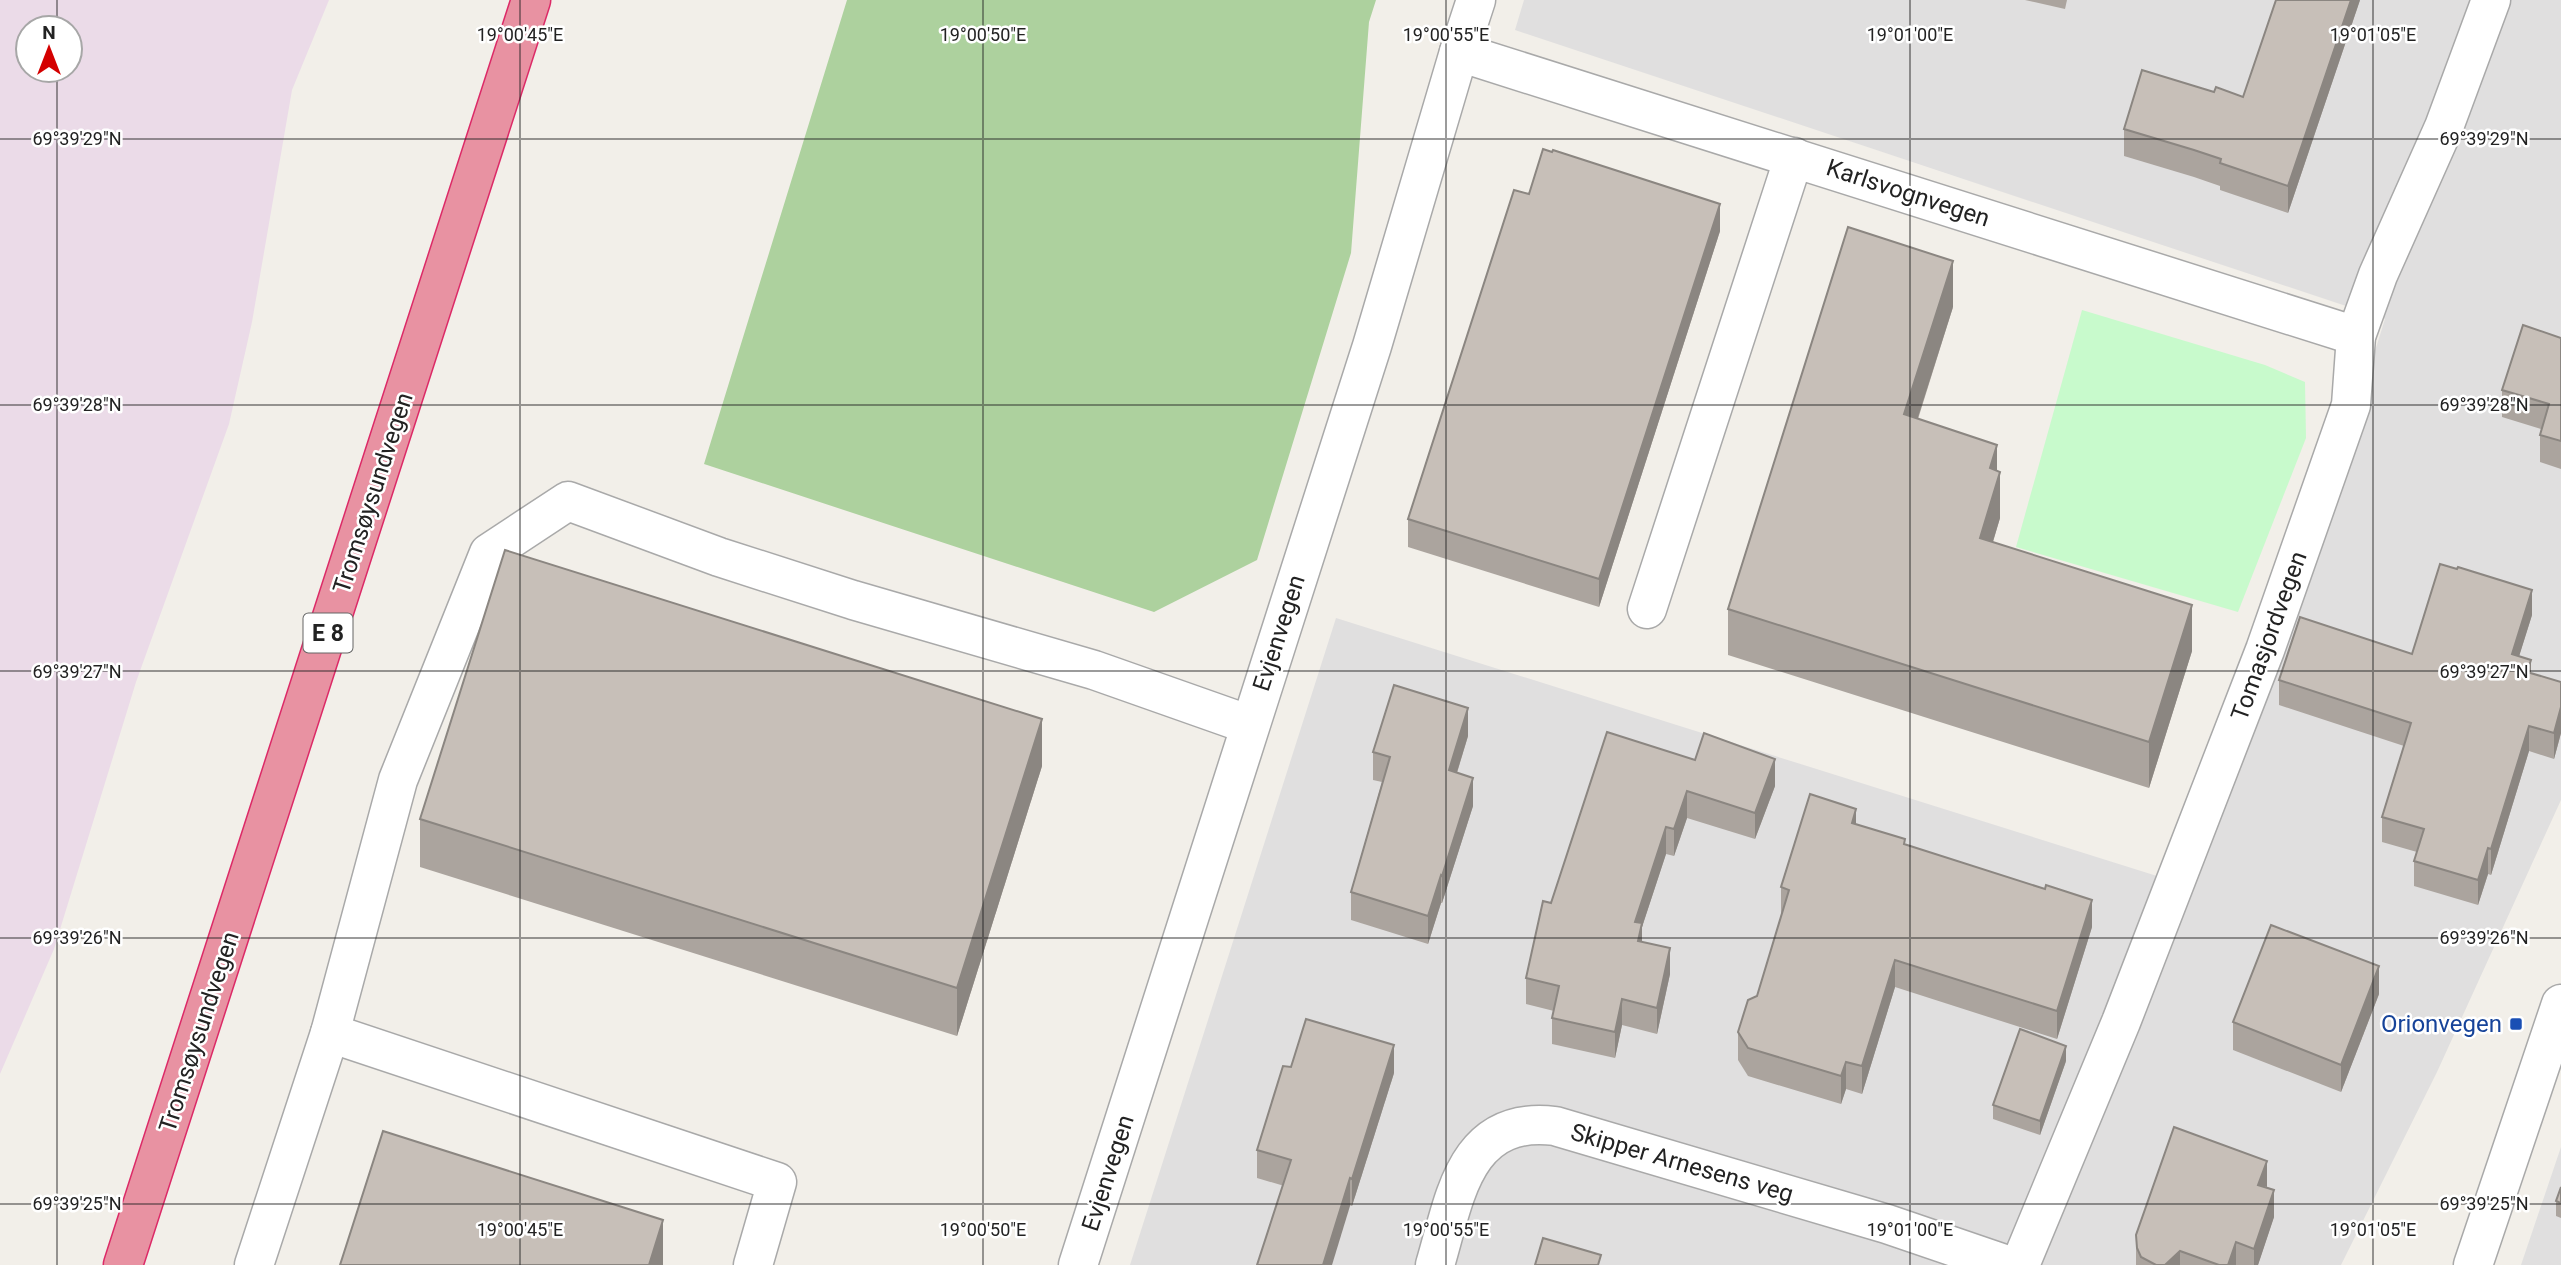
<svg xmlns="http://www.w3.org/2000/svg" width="2561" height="1265" viewBox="0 0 2561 1265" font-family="Roboto,sans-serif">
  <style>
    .residential { fill: #e0dfdf }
    .industrial { fill: #ebdbe8; fill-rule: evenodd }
    .forest { fill: #add19e }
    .park { fill: #c8facc }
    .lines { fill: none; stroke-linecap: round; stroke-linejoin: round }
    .minor-casing { stroke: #a9a9a9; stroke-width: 41 }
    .highway-casing { stroke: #dc2a67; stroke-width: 41 }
    .minor { stroke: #fff; stroke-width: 38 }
    .highway { stroke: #e892a2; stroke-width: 38 }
    .wall { fill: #aba49e }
    .shaded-wall { fill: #8b8681 }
    .building { fill: #c7bfb8; stroke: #8b8681; stroke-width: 2 }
    .ticks { fill: none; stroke: #222; stroke-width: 2; stroke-opacity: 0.45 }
    .transit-dot { fill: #1a4fb4; stroke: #fff; stroke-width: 2.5 }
    .labels { text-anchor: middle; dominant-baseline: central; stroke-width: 5; stroke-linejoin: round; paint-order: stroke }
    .shield { fill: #fff; stroke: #646464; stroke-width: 2 }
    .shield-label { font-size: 23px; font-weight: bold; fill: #222 }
    .street-label { font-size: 24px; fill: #222; stroke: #fff }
    .transit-label { font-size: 24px; fill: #164399; stroke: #fff; text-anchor: end }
    .ticks-label { font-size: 18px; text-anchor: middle; fill: #222; stroke: #fff; stroke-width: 5; stroke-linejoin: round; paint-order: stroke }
  </style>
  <rect width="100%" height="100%" fill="#f2efe9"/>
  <g class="residential">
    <polygon points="1524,0 2561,0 2561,800 2437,1072 2341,1265 1130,1265 1336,618 2192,887 2277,664 2385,319 1515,30"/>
    <polygon points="2561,1147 2561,1265 2521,1265"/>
  </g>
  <path class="industrial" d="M0 0H329L292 90 252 322 229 424 136 682 54 949 0 1074ZM28 28H70V70H28Z"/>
  <polygon class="forest" points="847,0 1376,0 1369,22 1351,253 1257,560 1154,612 704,464"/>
  <polygon class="park" points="2082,310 2265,365 2305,382 2306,438 2238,612 2016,547"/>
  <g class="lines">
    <defs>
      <g id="minor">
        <polyline points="1459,52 2356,336"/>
        <polyline points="1647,609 1794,157"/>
        <polyline points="330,1033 777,1182 753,1265"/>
        <polyline points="254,1265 330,1033 398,780 489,553 568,501 719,557 853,600 1094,670 1250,725"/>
        <polyline points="1078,1265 1372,346 1459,52 1476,0"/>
        <path d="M1435 1265C1455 1198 1464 1115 1555 1126L1887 1224 2007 1265"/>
        <polyline points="2020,1265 2121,1022 2265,650 2351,405 2356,336 2378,275 2444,127 2491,0"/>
        <polyline points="2473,1265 2561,1004"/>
      </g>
      <polyline id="highway" points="123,1265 531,0"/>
    </defs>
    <use href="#minor" class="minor-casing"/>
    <use href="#highway" class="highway-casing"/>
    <use href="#minor" class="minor"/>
    <use href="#highway" class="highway"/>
  </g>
  <g class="wall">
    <polygon points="2025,0 2067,0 2065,9"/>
    <polygon points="2360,0 2288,213 2220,190 2220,186 2194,177 2124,156 2124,129 2214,92 2243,97"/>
    <polygon points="1552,152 1720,231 1599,607 1408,547 1408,519 1529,194"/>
    <polygon points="1953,307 1918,419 1997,470 2000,518 1993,542 2192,651 2149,788 1728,655 1728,609"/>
    <polygon points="2561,338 2561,469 2540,462 2540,435 2541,429 2502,417 2502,390"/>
    <polygon points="2532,615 2519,656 2531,673 2561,682 2561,733 2554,759 2529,751 2491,875 2488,874 2478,905 2414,886 2414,861 2417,852 2382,842 2382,817 2404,746 2279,705 2279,680 2412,654"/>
    <polygon points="1468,736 1457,773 1473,806 1442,903 1441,903 1428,944 1351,920 1351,892 1382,782 1373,780 1373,752"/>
    <polygon points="1695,760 1775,786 1755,839 1687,818 1674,856 1666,854 1642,927 1642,942 1670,974 1657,1034 1622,1025 1615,1058 1552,1044 1552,1018 1554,1011 1526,1004 1526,978 1551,903"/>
    <polygon points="1042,766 957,1036 420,867 420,819"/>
    <polygon points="1856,824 1905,845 2092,927 2057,1039 1895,987 1862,1094 1846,1089 1841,1104 1748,1076 1738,1060 1738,1032 1757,996 1781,915 1781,887"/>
    <polygon points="2379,994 2341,1092 2233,1050 2233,1022"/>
    <polygon points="2066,1061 2040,1135 1993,1119 1993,1105"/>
    <polygon points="1394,1073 1352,1206 1257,1178 1257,1150"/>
    <polygon points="2561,1187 2561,1218 2556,1216 2556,1201"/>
    <polygon points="2267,1188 2274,1217 2258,1265 2136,1265 2136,1235"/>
  </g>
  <g class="shaded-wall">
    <polygon points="2351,0 2360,0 2288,213 2288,186"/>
    <polygon points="1720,204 1720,231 1599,607 1599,579"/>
    <polygon points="1953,261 1953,307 1904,461 1904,414"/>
    <polygon points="1997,445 1997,482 2000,472 2000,518 1980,584 1980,538 1990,468"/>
    <polygon points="2532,590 2532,615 2512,679 2512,654"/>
    <polygon points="2192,605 2192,651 2149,788 2149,742"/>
    <polygon points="2531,660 2531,685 2527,672"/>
    <polygon points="2561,707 2561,733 2554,759 2554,733"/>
    <polygon points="1468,708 1468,736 1449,798 1449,770"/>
    <polygon points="1042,719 1042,766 957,1036 957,988"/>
    <polygon points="2529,726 2529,751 2491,875 2491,849"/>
    <polygon points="1775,759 1775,786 1755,839 1755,813"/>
    <polygon points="1473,778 1473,806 1442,903 1442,876"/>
    <polygon points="1687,791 1687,818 1674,856 1674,829"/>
    <polygon points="1856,809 1856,836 1852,823"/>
    <polygon points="1666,827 1666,854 1642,927 1642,949 1638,967 1635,922"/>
    <polygon points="2488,848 2488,874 2478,905 2478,880"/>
    <polygon points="1441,875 1441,903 1428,944 1428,916"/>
    <polygon points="2092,900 2092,927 2057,1039 2057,1011"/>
    <polygon points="1670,948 1670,974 1657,1034 1657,1008"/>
    <polygon points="1895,960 1895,987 1862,1094 1862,1066"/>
    <polygon points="2379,966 2379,994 2341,1092 2341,1065"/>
    <polygon points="1622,999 1622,1025 1615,1058 1615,1032"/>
    <polygon points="1394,1045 1394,1073 1352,1206 1352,1179"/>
    <polygon points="2066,1046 2066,1061 2040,1135 2040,1121"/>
    <polygon points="1846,1062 1846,1089 1841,1104 1841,1076"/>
    <polygon points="2267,1161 2267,1187 2258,1185"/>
    <polygon points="1350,1178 1350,1206 1332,1265 1323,1265"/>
    <polygon points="2274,1190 2274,1217 2258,1265 2254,1265 2254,1249"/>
    <polygon points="663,1220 663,1265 649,1265"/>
    <polygon points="2236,1242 2236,1265 2228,1265"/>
    <polygon points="2180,1251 2180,1265 2165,1265"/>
  </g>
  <g class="building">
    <polygon points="2276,0 2351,0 2288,186 2220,163 2221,159 2194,150 2124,129 2142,70 2214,92 2216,87 2243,97"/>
    <polygon points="1543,149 1552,152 1553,150 1720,204 1599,579 1408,519 1514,190 1529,194"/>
    <polygon points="1848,227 1953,261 1904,414 1997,445 1990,468 2000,472 1980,538 2192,605 2149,742 1728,609"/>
    <polygon points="2523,325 2561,338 2561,441 2540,435 2549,404 2502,390"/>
    <polygon points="505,550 1042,719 957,988 420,819"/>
    <polygon points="2440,564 2457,569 2458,567 2532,590 2512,654 2531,660 2527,672 2561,682 2561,707 2554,733 2529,726 2491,849 2488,848 2478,880 2414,861 2424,829 2382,817 2411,723 2279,680 2300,617 2412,654"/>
    <polygon points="1394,685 1468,708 1449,770 1473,778 1442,876 1441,875 1428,916 1351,892 1390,757 1373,752"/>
    <polygon points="1607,732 1695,760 1704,733 1775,759 1755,813 1687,791 1674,829 1666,827 1635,922 1642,923 1638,941 1670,948 1657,1008 1622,999 1615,1032 1552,1018 1559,986 1526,978 1543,901 1551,903"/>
    <polygon points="1810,794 1856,809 1852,823 1905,839 1904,844 2045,889 2046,885 2092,900 2057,1011 1895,960 1862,1066 1846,1062 1841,1076 1748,1048 1738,1032 1748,1000 1757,996 1789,890 1781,887"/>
    <polygon points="2271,925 2379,966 2341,1065 2233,1022"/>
    <polygon points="1306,1019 1394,1045 1352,1179 1350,1178 1323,1265 1257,1265 1291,1160 1257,1150 1283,1066 1291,1067"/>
    <polygon points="2020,1029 2066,1046 2040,1121 1993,1105"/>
    <polygon points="2174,1127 2267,1161 2258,1185 2274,1190 2254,1249 2236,1242 2228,1265 2219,1265 2180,1251 2165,1265 2156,1265 2141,1257 2137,1248 2136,1235"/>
    <polygon points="383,1131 663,1220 649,1265 340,1265"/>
    <polygon points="2561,1187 2561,1203 2556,1201"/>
    <polygon points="1543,1238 1601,1255 1598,1265 1535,1265"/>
  </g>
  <path class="ticks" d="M57 0V28M520 0V1265M983 0V1265M1446 0V1265M1910 0V1265M2373 0V1265M57 70V1265M0 139H2561M0 405H2561M0 671H2561M0 938H2561M0 1204H2561"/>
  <rect class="transit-dot" x="2509" y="1017" width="14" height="14" rx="3.5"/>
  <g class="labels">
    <rect class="shield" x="303.5" y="613.5" width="49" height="39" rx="5"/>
    <g class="shield-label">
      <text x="328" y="633">E 8</text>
    </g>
    <g class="street-label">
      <text transform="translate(1908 193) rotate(18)">Karlsvognvegen</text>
      <text transform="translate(373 493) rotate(-72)">Tromsøysundvegen</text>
      <text transform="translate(1279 633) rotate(-72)">Evjenvegen</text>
      <text transform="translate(2269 636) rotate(-70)">Tomasjordvegen</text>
      <text transform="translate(199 1032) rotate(-72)">Tromsøysundvegen</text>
      <text transform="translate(1682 1163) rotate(16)">Skipper Arnesens veg</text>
      <text transform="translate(1108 1173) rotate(-72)">Evjenvegen</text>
    </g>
    <g class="transit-label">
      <text x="2502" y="1024">Orionvegen</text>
    </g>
  </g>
  <g class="ticks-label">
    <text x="520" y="41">19°00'45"E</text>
    <text x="983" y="41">19°00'50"E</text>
    <text x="1446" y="41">19°00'55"E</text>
    <text x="1910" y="41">19°01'00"E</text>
    <text x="2373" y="41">19°01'05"E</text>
    <text x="77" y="145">69°39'29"N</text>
    <text x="2484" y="145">69°39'29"N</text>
    <text x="77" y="411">69°39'28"N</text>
    <text x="2484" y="411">69°39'28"N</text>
    <text x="77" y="678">69°39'27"N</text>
    <text x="2484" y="678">69°39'27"N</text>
    <text x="77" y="944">69°39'26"N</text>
    <text x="2484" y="944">69°39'26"N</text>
    <text x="77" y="1210">69°39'25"N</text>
    <text x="2484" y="1210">69°39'25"N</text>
    <text x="520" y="1236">19°00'45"E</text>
    <text x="983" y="1236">19°00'50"E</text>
    <text x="1446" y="1236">19°00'55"E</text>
    <text x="1910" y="1236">19°01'00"E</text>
    <text x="2373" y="1236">19°01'05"E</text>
  </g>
  <g transform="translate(49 49)"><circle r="33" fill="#ffffff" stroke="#a7a7a7" stroke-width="2"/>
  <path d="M0-5L12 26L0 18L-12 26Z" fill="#d40000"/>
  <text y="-10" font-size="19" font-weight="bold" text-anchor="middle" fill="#222222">N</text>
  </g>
</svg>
